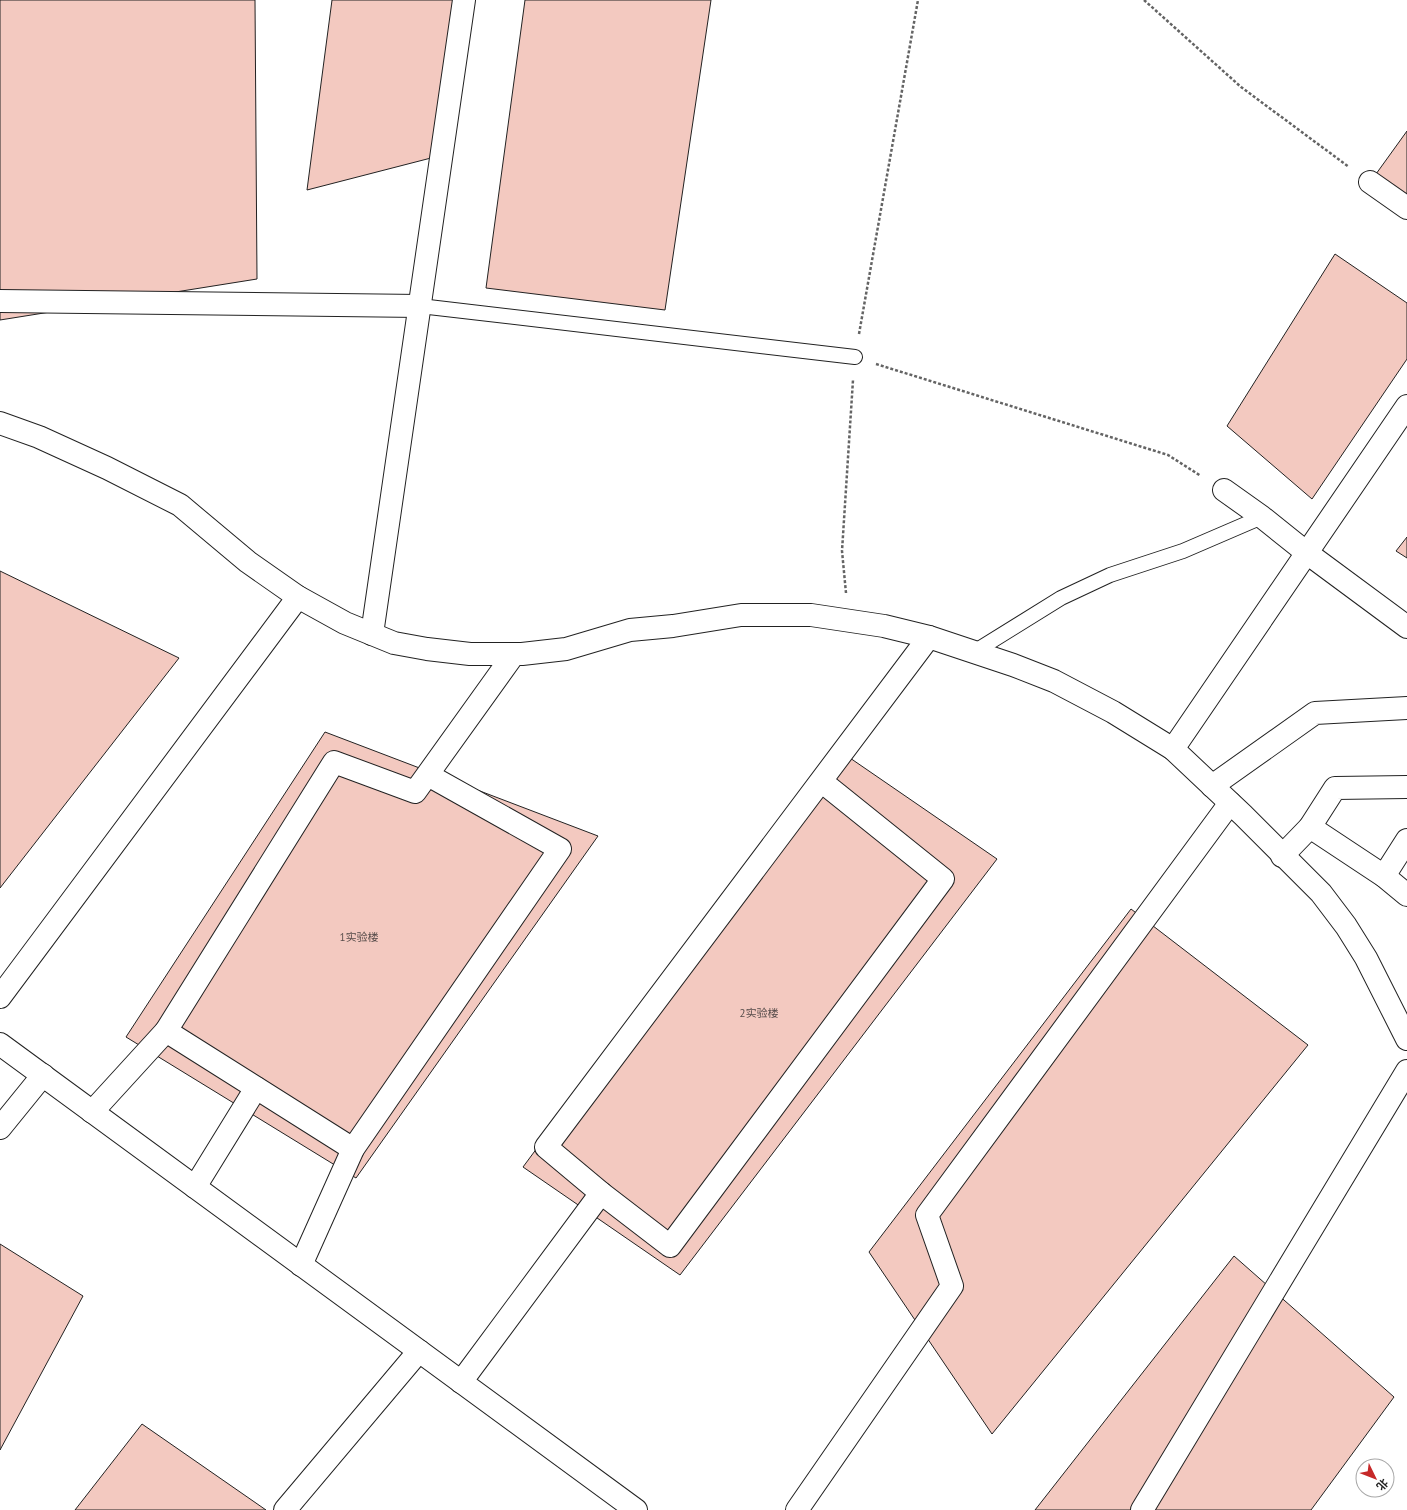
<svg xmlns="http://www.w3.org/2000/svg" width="1407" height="1510" viewBox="0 0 1407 1510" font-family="'PT Sans','Noto Sans SC',sans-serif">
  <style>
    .building { fill: #f3c9c0; stroke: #222 }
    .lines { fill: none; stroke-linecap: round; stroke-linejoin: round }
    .lane-casing { stroke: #222; stroke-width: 16 }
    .street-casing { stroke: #222; stroke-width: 24 }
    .path { stroke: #646464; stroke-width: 2.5; stroke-dasharray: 3 2; stroke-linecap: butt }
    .lane { stroke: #fff; stroke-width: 14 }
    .street { stroke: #fff; stroke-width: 22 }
    .labels { text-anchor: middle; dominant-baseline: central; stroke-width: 3; stroke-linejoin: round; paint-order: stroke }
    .number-label { font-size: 11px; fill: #564c4a }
  </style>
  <rect width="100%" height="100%" fill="#fff"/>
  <g class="building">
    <polygon points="0,0 255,0 257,279 0,320"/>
    <polygon points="332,0 462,0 431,158 307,190"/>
    <polygon points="525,0 711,0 665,310 486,288"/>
    <polygon points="1407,131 1407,196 1376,174"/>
    <polygon points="1335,254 1407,303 1407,359 1312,499 1227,426"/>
    <polygon points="1407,537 1407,558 1396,551"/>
    <polygon points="0,571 179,658 0,888"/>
    <polygon points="325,732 598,836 356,1178 126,1037"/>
    <polygon points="834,747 997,859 680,1275 523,1167"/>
    <polygon points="1131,909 1308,1045 992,1434 869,1252"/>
    <polygon points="0,1244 83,1296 0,1450"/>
    <polygon points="1234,1256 1394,1397 1311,1510 1035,1510"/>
    <polygon points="142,1424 266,1510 75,1510"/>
  </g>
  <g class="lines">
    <defs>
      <g id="lane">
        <polyline points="420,306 855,357"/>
        <polyline points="974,652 1061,598 1110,575 1183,551 1262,517"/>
      </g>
      <g id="street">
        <polyline points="1370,182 1407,208"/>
        <polyline points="0,301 420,306"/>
        <polyline points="0,423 39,437 107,468 180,505 248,562 298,597 345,623 394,643 427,649 470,654 522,654 566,649 630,630 673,626 741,615 811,615 884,626 929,637 1013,665 1054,681 1113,712 1173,749 1243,815 1321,893 1346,926 1366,958 1407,1039"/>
        <polyline points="1224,490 1262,517 1307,553 1407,627"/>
        <polyline points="372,634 464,0"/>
        <polyline points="1173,749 1407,406"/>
        <polyline points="821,781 943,879 670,1246 601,1193 546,1147 929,637"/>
        <polyline points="1212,786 1315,713 1407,708"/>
        <polyline points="1310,827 1384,876 1407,895"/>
        <polyline points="1282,856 1310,827 1335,788 1407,787"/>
        <polyline points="1384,876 1407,840"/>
        <polyline points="0,997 298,597"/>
        <polyline points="166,1031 353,1149"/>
        <polyline points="0,1044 636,1510"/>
        <polyline points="92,1112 166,1031 334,762 415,792 514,654"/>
        <polyline points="0,1128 43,1075"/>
        <polyline points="195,1187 256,1088"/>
        <polyline points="301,1265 353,1149 560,849 428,775"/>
        <polyline points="461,1382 601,1193"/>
        <polyline points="285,1510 419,1351"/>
        <polyline points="797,1510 952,1286 927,1215 1230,803"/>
        <polyline points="1142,1510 1407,1071"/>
      </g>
    </defs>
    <use href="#lane" class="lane-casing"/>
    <use href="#street" class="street-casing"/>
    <g class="path">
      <polyline points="1144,0 1241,87 1349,167"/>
      <polyline points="859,334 918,0"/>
      <polyline points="876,364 1168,455 1201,476"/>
      <polyline points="846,593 842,551 853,380"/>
    </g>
    <use href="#lane" class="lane"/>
    <use href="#street" class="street"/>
  </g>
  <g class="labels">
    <g class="number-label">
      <text x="359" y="937">1实验楼</text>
      <text x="759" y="1013">2实验楼</text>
    </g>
  </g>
  <g transform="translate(1375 1478) rotate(133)"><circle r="19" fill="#ffffff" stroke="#a7a7a7"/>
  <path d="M0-3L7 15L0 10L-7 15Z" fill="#c62828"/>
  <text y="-6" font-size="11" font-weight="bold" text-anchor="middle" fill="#222222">北</text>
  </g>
</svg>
